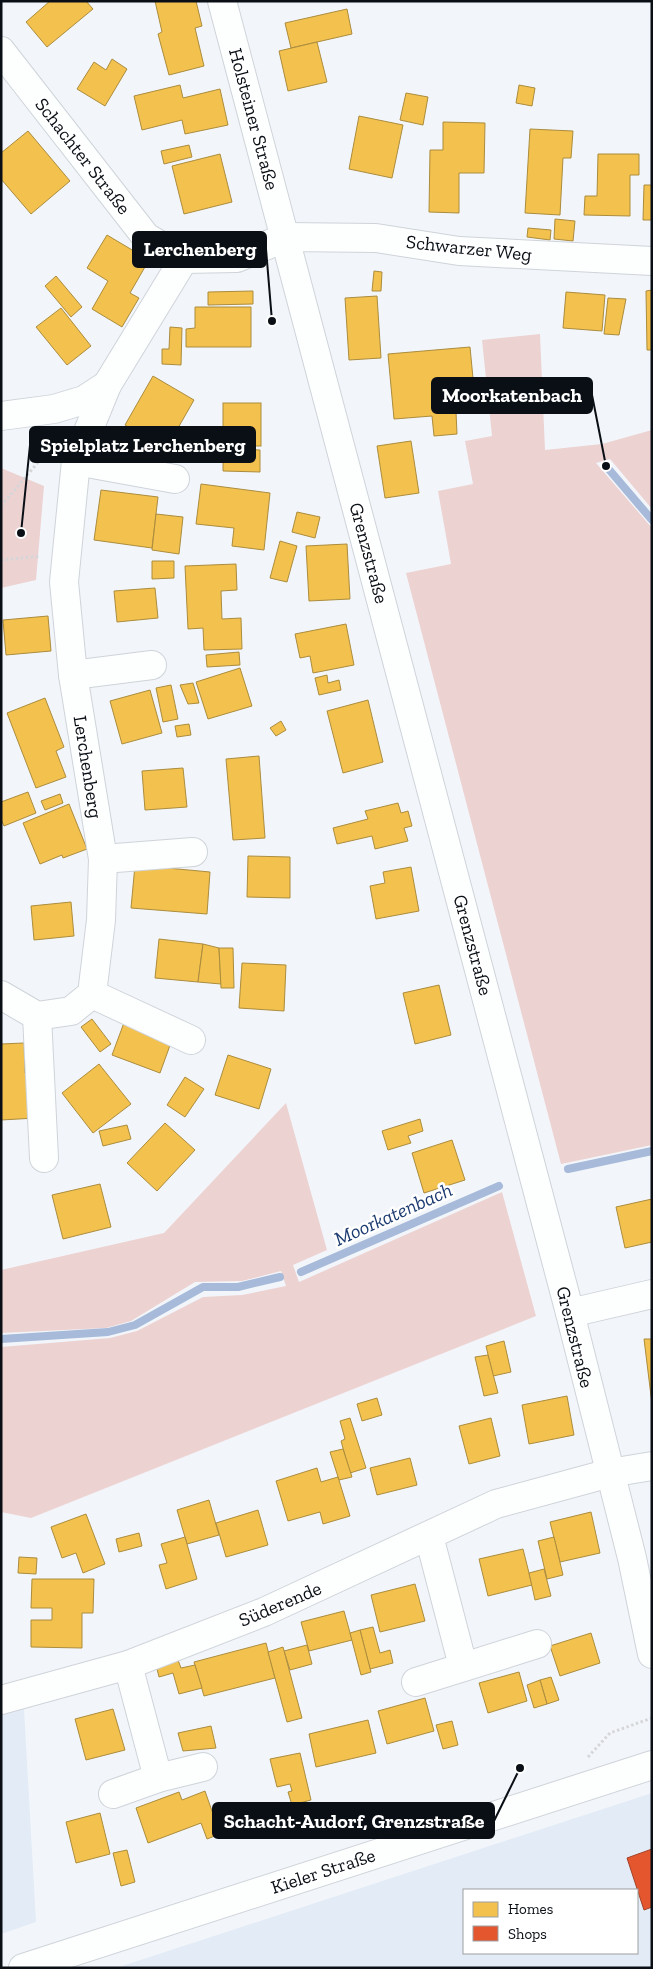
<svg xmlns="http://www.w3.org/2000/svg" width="653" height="1969" viewBox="0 0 653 1969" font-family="'Zilla Slab',serif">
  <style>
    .built { fill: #e3ebf6; fill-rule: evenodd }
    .green { fill: #edd2d2 }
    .homes { fill: #f2c14e; stroke: #ac8c3d }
    .shops { fill: #e4572e; stroke: #a34127 }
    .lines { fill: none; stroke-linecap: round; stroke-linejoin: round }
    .stream { stroke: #a7bad9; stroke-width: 8 }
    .minor-casing { stroke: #cfd4da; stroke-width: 30 }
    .path { stroke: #d6d6d8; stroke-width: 3; stroke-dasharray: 2.5 2.5; stroke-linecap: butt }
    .minor { stroke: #fdfefe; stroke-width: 28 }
    .labels { text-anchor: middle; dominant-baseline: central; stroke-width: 5; stroke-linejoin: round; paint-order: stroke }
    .street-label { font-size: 19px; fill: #0a0f16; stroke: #fff }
    .water-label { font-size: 20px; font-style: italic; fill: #1b3b70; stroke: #fff }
    .leader { fill: none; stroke: #0a0f16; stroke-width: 2 }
    .callout-dot { fill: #0a0f16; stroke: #fff; stroke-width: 2 }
    .callout { fill: #0a0f16; stroke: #0a0f16; stroke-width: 2 }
    .callout-label { font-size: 20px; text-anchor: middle; font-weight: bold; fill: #fff }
  </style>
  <rect width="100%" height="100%" fill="#f2f6fa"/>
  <g class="built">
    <polygon points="24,1709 36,1922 1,1934 1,1711"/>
    <path d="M652 1793V1968H116ZM464 1890H637V1953H464Z"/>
  </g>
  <g class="green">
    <polygon points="540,334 545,450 602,444 652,430 652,509 610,459 596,463 652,528 652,1145 561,1164 406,573 451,564 438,491 473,484 465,441 492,436 482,340"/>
    <polygon points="1,468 44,486 36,580 1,588"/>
    <polygon points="286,1103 327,1250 293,1265 299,1282 502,1192 536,1316 31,1518 1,1512 1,1347 110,1338 137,1331 203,1297 242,1295 286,1286 281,1271 242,1281 195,1282 131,1321 106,1328 1,1333 1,1270 164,1233"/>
  </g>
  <g class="homes">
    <polygon points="50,1 86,1 93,9 47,47 26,22"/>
    <polygon points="155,1 196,1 202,26 195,28 204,66 169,75 158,34 162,32"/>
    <polygon points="347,9 352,34 291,48 285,23"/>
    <polygon points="317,42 327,82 288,91 279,51"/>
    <polygon points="112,59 127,69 105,106 77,89 94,62 106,70"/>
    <polygon points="180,85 183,98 220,89 228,125 185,134 182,120 142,130 134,96"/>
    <polygon points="519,85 535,88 532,106 516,103"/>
    <polygon points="406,93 428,97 423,125 400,120"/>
    <polygon points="359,116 403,125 392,178 349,169"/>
    <polygon points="443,122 485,123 484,173 459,173 459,213 429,212 430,150 443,150"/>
    <polygon points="530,129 573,131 571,158 563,158 560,215 525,213"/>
    <polygon points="28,131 70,181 31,214 1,179 1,153"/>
    <polygon points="189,145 192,157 164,164 161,151"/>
    <polygon points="220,154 232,202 184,214 172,166"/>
    <polygon points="598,154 639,154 639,175 630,175 630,216 584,215 585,196 597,196"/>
    <polygon points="644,185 652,185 652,220 643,220"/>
    <polygon points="555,219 575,221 573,241 554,239"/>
    <polygon points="528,228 551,230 550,240 527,237"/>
    <polygon points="107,235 149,260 130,293 139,298 122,327 92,309 108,281 87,268"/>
    <polygon points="374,271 382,272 381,291 372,291"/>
    <polygon points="56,276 82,307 71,317 45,286"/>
    <polygon points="652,290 652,350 647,350 646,291"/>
    <polygon points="253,291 253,304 208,305 208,292"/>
    <polygon points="566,292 605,295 602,331 563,328"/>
    <polygon points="377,296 381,358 349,360 345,298"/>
    <polygon points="608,298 626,299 619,335 604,334"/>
    <polygon points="195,307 251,307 251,347 186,347 186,329 195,328"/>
    <polygon points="61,308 91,346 67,365 36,327"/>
    <polygon points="170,327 182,328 181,365 162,364 162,349 169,349"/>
    <polygon points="470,347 475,399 445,401 446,413 456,412 457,434 434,436 432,416 394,419 388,354"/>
    <polygon points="153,376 194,400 166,449 125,425"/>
    <rect x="223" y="403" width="38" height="43"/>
    <polygon points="411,441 419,493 385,498 377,446"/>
    <polygon points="223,448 260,450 260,472 223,471"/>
    <polygon points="201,484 270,493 264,550 232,546 234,528 196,524"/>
    <polygon points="101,490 158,497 152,548 94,540"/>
    <polygon points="297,512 320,517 315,538 292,532"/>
    <polygon points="156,514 183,517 179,554 152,550"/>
    <polygon points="280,541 297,546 287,582 270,578"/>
    <polygon points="347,544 350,599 309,601 306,546"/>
    <polygon points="152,561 174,561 174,578 152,579"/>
    <polygon points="236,564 237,590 221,591 222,619 241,618 242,649 204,650 203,628 188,629 185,566"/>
    <polygon points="155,588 158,618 117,622 114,591"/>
    <polygon points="48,616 51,651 6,655 3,620"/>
    <polygon points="346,624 354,665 313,673 310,656 300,658 295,634"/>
    <polygon points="239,652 240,665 207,667 206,655"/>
    <polygon points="240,668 252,706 208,719 196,682"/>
    <polygon points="327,675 328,683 339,680 341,690 319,695 315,678"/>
    <polygon points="193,683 199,703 188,704 180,685"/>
    <polygon points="171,685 178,719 163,722 156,688"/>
    <polygon points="150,690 162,733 122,744 110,701"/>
    <polygon points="45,698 64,747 56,751 66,777 36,788 7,713"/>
    <polygon points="368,700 383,762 343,773 327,711"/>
    <polygon points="281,721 286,730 276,736 270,728"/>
    <polygon points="189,724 191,735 177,737 175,726"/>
    <polygon points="259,756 265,838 233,840 226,759"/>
    <polygon points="183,768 187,807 145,810 142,771"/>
    <polygon points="28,792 36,813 4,826 1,819 1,802"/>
    <polygon points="60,794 63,803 45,810 41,801"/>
    <polygon points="398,803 401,813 408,811 412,826 404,828 408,841 375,849 372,836 337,844 333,828 368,819 365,811"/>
    <polygon points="69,804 87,849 63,858 62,855 40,864 23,823"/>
    <polygon points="248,856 290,857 290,898 247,897"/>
    <polygon points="135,865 210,872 207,914 131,908"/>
    <polygon points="411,867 419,911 376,919 370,886 385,883 383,872"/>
    <polygon points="71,902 74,936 34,940 31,906"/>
    <polygon points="159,939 203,944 198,982 155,978"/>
    <polygon points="203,944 219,948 221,984 198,982"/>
    <polygon points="219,948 233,948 234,988 221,988"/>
    <polygon points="242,963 286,965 284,1011 239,1008"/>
    <polygon points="439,985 451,1035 415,1044 403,993"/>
    <polygon points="92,1019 111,1044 100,1052 81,1027"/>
    <polygon points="125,1020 173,1037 160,1073 112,1055"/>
    <polygon points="24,1043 25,1073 35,1073 36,1118 1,1120 1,1044"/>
    <polygon points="228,1055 271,1069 259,1109 215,1095"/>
    <polygon points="99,1064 131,1104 93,1133 62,1093"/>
    <polygon points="185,1077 204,1089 185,1117 167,1105"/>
    <polygon points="420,1119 423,1131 408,1136 411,1143 388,1150 382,1131"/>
    <polygon points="165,1123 195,1150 157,1191 127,1163"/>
    <polygon points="127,1125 131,1139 103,1146 99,1131"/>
    <polygon points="452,1140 465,1180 424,1193 412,1153"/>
    <polygon points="100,1184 111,1227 63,1239 52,1195"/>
    <polygon points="652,1199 652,1242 625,1248 616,1207"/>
    <polygon points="644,1339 652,1339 652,1404"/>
    <polygon points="504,1341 511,1372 493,1376 486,1346"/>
    <polygon points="488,1355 498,1393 484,1396 475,1357"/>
    <polygon points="567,1396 574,1435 529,1444 522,1405"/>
    <polygon points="377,1398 382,1415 362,1421 357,1404"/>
    <polygon points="350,1418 366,1468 350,1473 341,1441 345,1439 340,1421"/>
    <polygon points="491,1418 500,1456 469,1464 459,1426"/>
    <polygon points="343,1449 352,1477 339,1480 330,1452"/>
    <polygon points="410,1458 417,1485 377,1495 370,1468"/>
    <polygon points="317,1468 321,1482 338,1477 350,1516 323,1524 320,1512 288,1521 276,1481"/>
    <polygon points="209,1500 219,1535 187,1544 177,1510"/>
    <polygon points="258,1510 268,1545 226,1557 216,1523"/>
    <polygon points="591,1512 600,1553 560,1562 550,1522"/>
    <polygon points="86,1514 105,1564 83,1573 76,1553 62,1558 51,1527"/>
    <polygon points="139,1533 142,1546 119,1552 116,1539"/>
    <polygon points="185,1537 197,1579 166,1589 159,1565 167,1563 161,1544"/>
    <polygon points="554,1537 563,1575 547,1579 538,1541"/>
    <polygon points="523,1549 532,1585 488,1596 479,1559"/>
    <polygon points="19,1557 37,1558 36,1574 18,1573"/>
    <polygon points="544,1569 551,1596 535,1600 529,1573"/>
    <polygon points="32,1579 94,1579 93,1613 82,1613 82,1648 31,1647 31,1620 52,1620 52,1608 31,1608"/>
    <polygon points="415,1584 425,1621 380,1632 371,1595"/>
    <polygon points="344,1611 352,1640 309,1651 301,1622"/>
    <polygon points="373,1627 380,1653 390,1650 393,1663 370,1669 360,1630"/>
    <polygon points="360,1630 371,1672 361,1675 350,1633"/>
    <polygon points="591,1633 600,1663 560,1676 550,1646"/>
    <polygon points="266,1643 275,1678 204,1696 194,1662"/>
    <polygon points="307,1645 312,1664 290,1670 284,1651"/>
    <polygon points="283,1647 302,1718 287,1722 268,1652"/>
    <polygon points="178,1660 181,1668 195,1665 202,1688 179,1694 173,1673 159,1677 156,1665"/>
    <polygon points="519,1672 527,1701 488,1713 479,1683"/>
    <polygon points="551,1677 559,1700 547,1704 540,1680"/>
    <polygon points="540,1680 547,1704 534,1708 527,1685"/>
    <polygon points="425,1698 434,1731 387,1744 378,1711"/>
    <polygon points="113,1709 125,1750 86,1760 75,1719"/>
    <polygon points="368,1720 376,1753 316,1767 309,1734"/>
    <polygon points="452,1721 458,1745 443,1749 436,1725"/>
    <polygon points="211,1726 216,1748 183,1751 178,1733"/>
    <polygon points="300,1753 311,1800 292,1805 288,1792 292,1791 290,1784 277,1787 270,1759"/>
    <polygon points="205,1791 220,1834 207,1839 201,1823 148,1843 136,1808 179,1792 182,1800"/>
    <polygon points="100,1813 110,1854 76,1863 66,1822"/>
    <polygon points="127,1850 135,1882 121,1886 113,1853"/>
  </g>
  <polygon class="shops" points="652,1849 652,1907 644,1910 627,1858"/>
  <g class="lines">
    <g class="stream">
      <polyline points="606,466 652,520"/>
      <polyline points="568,1169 652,1151"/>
      <polyline points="301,1272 499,1186"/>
      <polyline points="1,1339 108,1332 135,1325 203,1287 238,1287 280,1277"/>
    </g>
    <defs>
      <g id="minor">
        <polyline points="222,1 570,1313 632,1558 652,1654"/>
        <polyline points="1,51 146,237 184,259 237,258 286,237 376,238 459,251 652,261"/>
        <polyline points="1,416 54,409 84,400 107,385"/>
        <polyline points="76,461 175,479"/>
        <polyline points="73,675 152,665"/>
        <polyline points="103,859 193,852"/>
        <polyline points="92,994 191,1040"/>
        <polyline points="1,995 37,1016 71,1011 92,994 101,920 103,859 73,675 64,582 76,461 107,385 184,259"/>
        <polyline points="37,1016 44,1158"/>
        <polyline points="570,1313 652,1294"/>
        <polyline points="429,1536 463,1666"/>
        <polyline points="128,1665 158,1778"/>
        <polyline points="416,1682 537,1644"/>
        <polyline points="1,1700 128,1665 264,1612 496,1504 610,1473 652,1466"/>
        <polyline points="113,1794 158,1778 203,1767"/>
        <polyline points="23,1968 652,1765"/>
      </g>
    </defs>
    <use href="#minor" class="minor-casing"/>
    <g class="path">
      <polyline points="1,506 51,447"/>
      <polyline points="1,560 40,556"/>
      <polyline points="588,1757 610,1733 652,1718"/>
    </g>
    <use href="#minor" class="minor"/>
  </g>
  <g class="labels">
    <g class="street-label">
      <text transform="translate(254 119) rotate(75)">Holsteiner Straße</text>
      <text transform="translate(83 156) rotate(52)">Schachter Straße</text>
      <text transform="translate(469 248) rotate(6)">Schwarzer Weg</text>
      <text transform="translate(369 553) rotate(75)">Grenzstraße</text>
      <text transform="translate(88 767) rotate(81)">Lerchenberg</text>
      <text transform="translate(473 945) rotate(75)">Grenzstraße</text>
      <text transform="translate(575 1337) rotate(76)">Grenzstraße</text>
      <text transform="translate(280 1604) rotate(-23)">Süderende</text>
      <text transform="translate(323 1871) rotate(-18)">Kieler Straße</text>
    </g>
    <g class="water-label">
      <text transform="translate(393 1214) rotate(-24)">Moorkatenbach</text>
    </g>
  </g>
  <path class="leader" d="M272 321L266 249M606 466L592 395M21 533L30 445M520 1768L494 1821"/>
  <g class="callout-dot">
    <circle cx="272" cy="321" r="5"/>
    <circle cx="606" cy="466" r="5"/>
    <circle cx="21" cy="533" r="5"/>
    <circle cx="520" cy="1768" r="5"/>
  </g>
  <g class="callout">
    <rect x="133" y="232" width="133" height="35" rx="5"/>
    <rect x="432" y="378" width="160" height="35" rx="5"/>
    <rect x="30" y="427" width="225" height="35" rx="5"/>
    <rect x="213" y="1803" width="281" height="35" rx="5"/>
  </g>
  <g class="callout-label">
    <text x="200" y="256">Lerchenberg</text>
    <text x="512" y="402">Moorkatenbach</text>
    <text x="143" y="452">Spielplatz Lerchenberg</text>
    <text x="354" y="1828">Schacht-Audorf, Grenzstraße</text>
  </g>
  <rect width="653" height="1969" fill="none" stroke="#0a0f16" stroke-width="5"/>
  <rect x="463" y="1889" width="175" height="65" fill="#ffffff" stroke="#9d9fa2"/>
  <rect x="473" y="1902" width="25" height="15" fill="#f2c14e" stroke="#9d9fa2"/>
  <text x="508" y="1914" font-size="15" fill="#0a0f16">Homes</text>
  <rect x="473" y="1926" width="25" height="15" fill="#e4572e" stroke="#9d9fa2"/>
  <text x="508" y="1939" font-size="15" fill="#0a0f16">Shops</text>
</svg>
